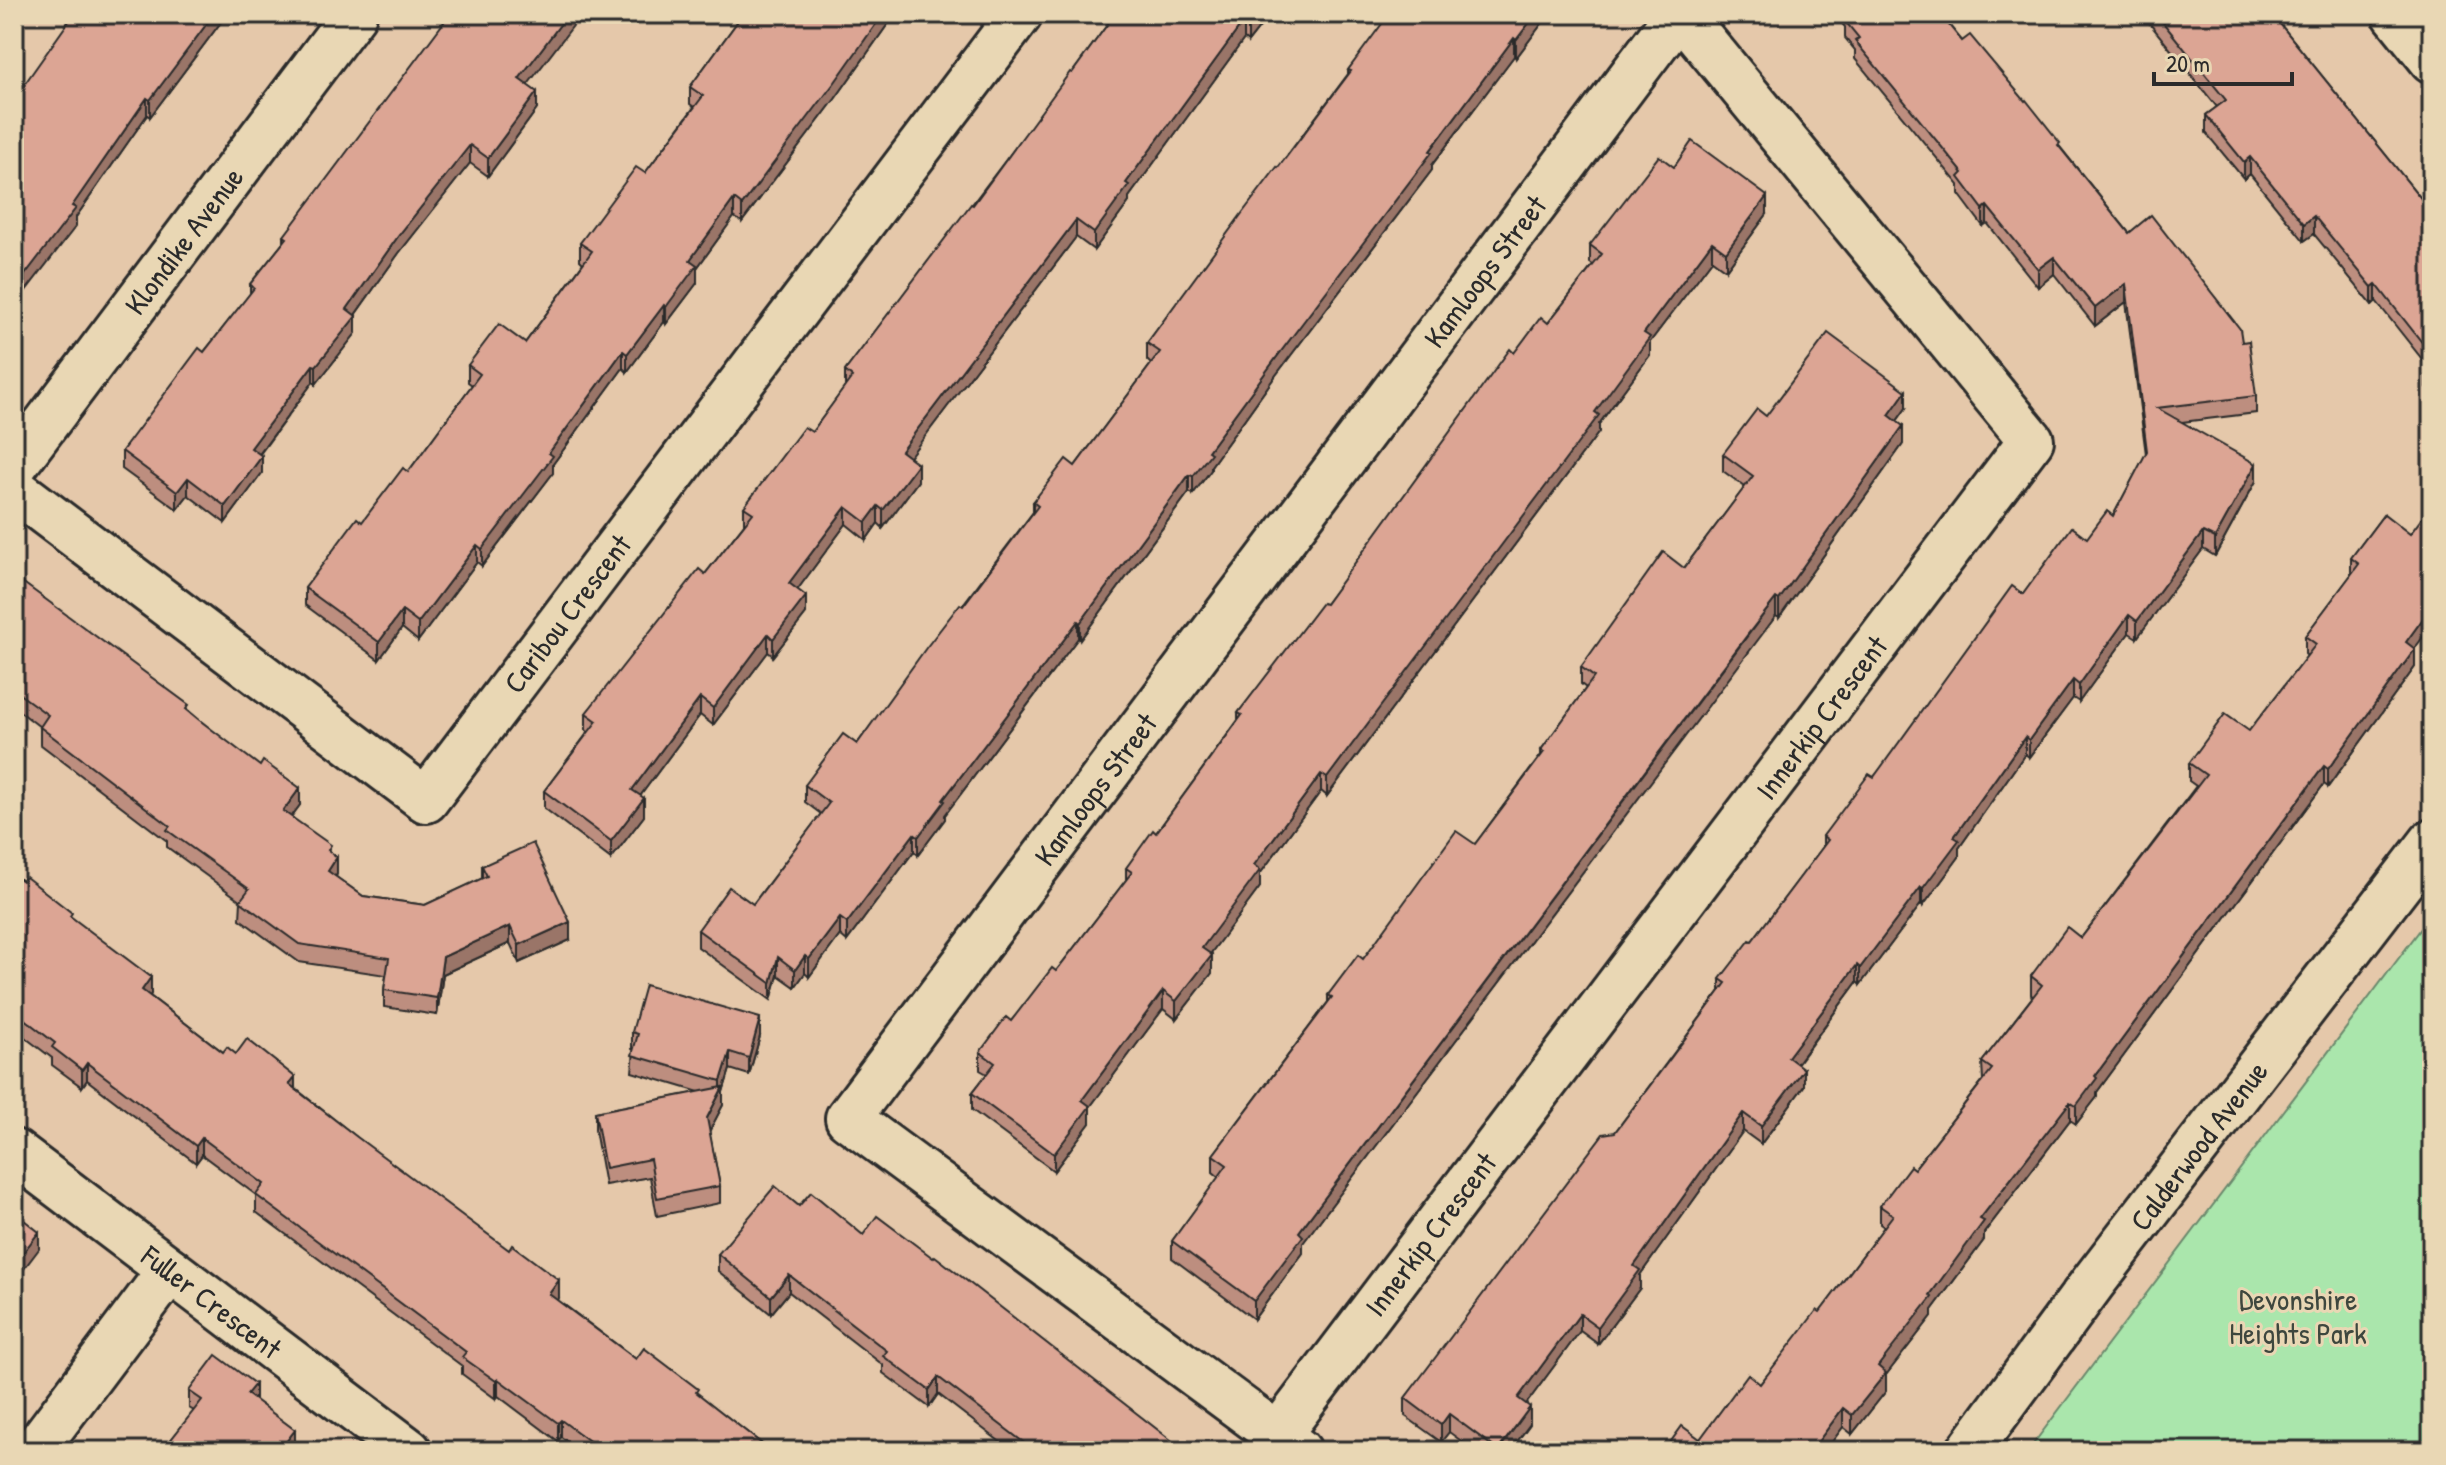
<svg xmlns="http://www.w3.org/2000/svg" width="2446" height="1465" viewBox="0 0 2446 1465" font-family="'Patrick Hand',sans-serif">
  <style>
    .green { fill: #aae6ac; stroke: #6a886c; stroke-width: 2 }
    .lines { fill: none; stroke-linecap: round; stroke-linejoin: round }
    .minor-casing { stroke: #2b2b2b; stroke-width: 50 }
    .minor { stroke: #e9d7b4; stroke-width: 44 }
    .wall { fill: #bd8e7f; stroke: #2b2b2b; stroke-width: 2 }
    .shaded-wall { fill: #9a7468; stroke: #2b2b2b; stroke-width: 2 }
    .building { fill: #dca594; stroke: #2b2b2b; stroke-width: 2 }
    .labels { text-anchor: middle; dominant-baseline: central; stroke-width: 6; stroke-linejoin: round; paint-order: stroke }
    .street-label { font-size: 30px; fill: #2b2b2b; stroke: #e9d7b4 }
    .park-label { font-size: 30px; fill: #3e473e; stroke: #e9d7b4 }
  </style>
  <rect width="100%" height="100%" fill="#e5c8aa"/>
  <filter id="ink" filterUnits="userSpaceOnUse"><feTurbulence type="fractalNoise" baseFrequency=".0125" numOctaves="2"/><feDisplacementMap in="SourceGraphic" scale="16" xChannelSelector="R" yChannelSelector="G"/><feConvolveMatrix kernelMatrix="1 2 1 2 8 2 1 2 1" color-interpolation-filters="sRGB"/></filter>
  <g filter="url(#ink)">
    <polygon class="green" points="2432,914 2432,1451 2028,1451"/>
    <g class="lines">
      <defs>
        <g id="minor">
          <polyline points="2395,14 2432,60"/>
          <path id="s1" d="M14 466 354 14"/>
          <path id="s2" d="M14 489 426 800 1020 14"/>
          <path id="s3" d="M14 1152 409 1451"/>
          <path id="s4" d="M1278 1435 2031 440 1681 14"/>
          <polyline points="34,1451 170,1270"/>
          <path id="s5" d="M1299 1451 848 1118 1678 14"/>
          <path id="s6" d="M1969 1451 2094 1281 2432 842"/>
        </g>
      </defs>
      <use href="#minor" class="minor-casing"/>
      <use href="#minor" class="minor"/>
    </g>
    <g class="wall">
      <polygon points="74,14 227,14 150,117 147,115 76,217 76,226"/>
      <polygon points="743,14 895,14 835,99 742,222 734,217 697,268 697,283 666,324 664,322 627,372 623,368 553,464 553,473 482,566 477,562 418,641 402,628 379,660 305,605 305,588 408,472 472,385 468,382 468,365 525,343 583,263 580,260 580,243 645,173 694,107 690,104 690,87"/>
      <polygon points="1115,14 1270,14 1248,42 1244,39 1129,197 1129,202 1094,250 1076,237 909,457 918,481 883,528 878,523 866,540 846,524 797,590 806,614 773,656 768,652 713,725 700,715 640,796 644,816 611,859 544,808 544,791 588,732 586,730 586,713 705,574 744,524 744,507 812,432 845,387 845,371 1072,73"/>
      <polygon points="1393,14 1549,14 1516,58 1514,56 1432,165 1432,170 1276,375 1211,466 1211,470 1193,494 1189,492 1080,640 1078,638 945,815 945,819 918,855 914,851 847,941 840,935 809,977 805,973 795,987 778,975 771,1000 698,947 698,930 753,904 821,814 805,802 805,785 857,744 1033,512 1033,502 1075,466 1151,364 1147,360 1147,343 1348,74 1348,70"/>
      <polygon points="1834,14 1940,14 1962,41 2060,147 2129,233 2242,342 2256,396 2256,413 2182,422 2256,481 2215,556 2203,549 2137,638 2129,633 2079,702 2073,698 2029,757 2025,754 1959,848 1959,857 1923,906 1921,904 1860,985 1857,982 1797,1064 1804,1086 1761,1144 1743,1131 1640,1275 1640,1288 1598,1344 1580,1331 1526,1404 1530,1424 1510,1451 1475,1451 1449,1432 1441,1442 1405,1416 1405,1398 1615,1132 1720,991 1720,979 1752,941 1823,847 1823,836 1874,777 2023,594 2113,516 2146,454 2126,302 2095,326 2054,274 2038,287 1987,223 1983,226 1959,194 1959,185 1855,59 1855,50 1845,38 1845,27"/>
      <polygon points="2142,14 2272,14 2432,212 2432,396 2426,388 2426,371 2429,368 2376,301 2372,305 2314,234 2304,241 2250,174 2244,179 2206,133 2206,115 2217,107"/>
      <polygon points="527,85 537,109 488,176 470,163 399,253 355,315 356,333 316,384 313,382 260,454 262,473 225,523 188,495 177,509 122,469 122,451 204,352 250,294 250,284 284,242 284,236"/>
      <polygon points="1674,167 1767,214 1726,270 1712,260 1650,342 1650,355 1599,424 1599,432 1327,796 1321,791 1260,874 1260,887 1210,954 1212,973 1176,1019 1163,1009 1090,1107 1090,1123 1054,1171 972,1110 972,1093 987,1074 980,1070 980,1052 1011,1021 1056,971 1126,880 1126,868 1156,833 1238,720 1238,713 1325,604 1514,353 1548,323 1593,265 1590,263 1590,245"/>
      <polygon points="1906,408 1897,421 1903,444 1779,618 1776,616 1748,652 1303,1243 1303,1253 1254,1319 1172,1258 1172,1241 1219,1177 1213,1172 1213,1155 1328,1002 1328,995 1475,844 1541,755 1541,750 1586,688 1581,684 1581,667 1684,568 1745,487 1723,471 1723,454 1766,416"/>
      <polygon points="2384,514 2415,648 2415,667 2328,787 2324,784 2097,1092 2097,1097 2076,1124 2070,1120 1984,1233 1984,1240 1932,1310 1932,1316 1886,1375 1886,1391 1852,1434 1843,1427 1825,1451 1664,1451 1700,1439 1760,1384 1820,1312 1884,1227 1880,1224 1880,1206 1914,1169 1983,1080 1982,1062 2033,996 2031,995 2031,976 2081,938 2196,786 2189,781 2189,763 2249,731 2307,656 2305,654 2305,636 2351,575 2351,558"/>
      <polygon points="14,576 189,711 300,805 291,817 331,852 337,874 336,877 363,896 425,905 482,879 482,866 570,940 519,963 510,943 443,974 437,1015 384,1007 384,990 386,975 299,962 240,919 241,901 167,847 167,841 40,744 40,727 14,707"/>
      <polygon points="14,875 72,918 151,994 150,996 223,1052 236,1054 295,1088 559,1298 558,1300 636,1359 698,1394 771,1451 579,1451 561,1437 558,1441 498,1396 496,1399 462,1374 462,1366 256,1212 256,1195 202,1155 196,1163 87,1080 82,1087 52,1065 52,1058 14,1029"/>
      <polygon points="632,1032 760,1036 749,1075 730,1069 723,1092 723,1105 709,1131 720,1186 720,1203 657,1216 650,1177 605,1185 595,1130 595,1112 699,1092 632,1072 634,1050 632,1049"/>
      <polygon points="799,1206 863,1235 1185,1451 1012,1451 938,1394 929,1407 883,1373 883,1365 789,1292 771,1314 718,1271 718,1254"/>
      <polygon points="189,1391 255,1400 295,1447 292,1451 162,1451 194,1411 189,1408"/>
    </g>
    <g class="shaded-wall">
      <polygon points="214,14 227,14 150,117 150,100"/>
      <polygon points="568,14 582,14 519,96 519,79"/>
      <polygon points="883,14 895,14 835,99 742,222 742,205"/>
      <polygon points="1257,14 1270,14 1248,42 1248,25"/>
      <polygon points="1536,14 1549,14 1516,58 1516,40"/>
      <polygon points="1244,21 1244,39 1129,197 1129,202 1094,250 1094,233 1126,183"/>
      <polygon points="1514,38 1514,56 1432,165 1432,170 1276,375 1211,466 1211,470 1193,494 1193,476 1208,451 1276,358"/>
      <polygon points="537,92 537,109 488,176 488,158"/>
      <polygon points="147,98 147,115 76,217 76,226 14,306 14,289"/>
      <polygon points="470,145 470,163 399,253 347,326 347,309 399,235"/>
      <polygon points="2250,157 2250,174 2244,179 2244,162"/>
      <polygon points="1767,196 1767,214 1726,270 1726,252"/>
      <polygon points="734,199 734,217 697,268 697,283 666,324 666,307 690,260"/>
      <polygon points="1987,206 1987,223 1983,226 1983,209"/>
      <polygon points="2314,216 2314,234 2304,241 2304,224"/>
      <polygon points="1076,220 1076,237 901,468 901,451"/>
      <polygon points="1712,242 1712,260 1650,342 1650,355 1599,424 1599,432 1327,796 1327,778 1595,412 1644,333"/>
      <polygon points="2054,257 2054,274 2038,287 2038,269"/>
      <polygon points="2126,284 2126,302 2095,326 2095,308"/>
      <polygon points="2376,284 2376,301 2372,305 2372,287"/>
      <polygon points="664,305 664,322 627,372 627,354"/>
      <polygon points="356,316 356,333 316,384 316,366"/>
      <polygon points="623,351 623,368 553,464 553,473 482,566 482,549 549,453"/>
      <polygon points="313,365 313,382 251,465 251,448"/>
      <polygon points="1906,391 1906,408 1889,432 1889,415"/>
      <polygon points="1903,426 1903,444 1779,618 1779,600"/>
      <polygon points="262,456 262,473 225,523 225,506"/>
      <polygon points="918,464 918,481 883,528 883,510"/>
      <polygon points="2256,464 2256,481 2215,556 2215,538"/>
      <polygon points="1189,475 1189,492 1080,640 1080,623"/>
      <polygon points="188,478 188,495 177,509 177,492"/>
      <polygon points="878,506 878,523 866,540 866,522"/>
      <polygon points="846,507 846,524 789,601 789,583"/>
      <polygon points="2203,532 2203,549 2137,638 2137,621"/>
      <polygon points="477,545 477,562 418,641 418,623"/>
      <polygon points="806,596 806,614 773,656 773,639"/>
      <polygon points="1776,598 1776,616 1303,1243 1303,1253 1254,1319 1254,1301 1299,1232"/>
      <polygon points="2432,606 2432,625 2406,660 2406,642"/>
      <polygon points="402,611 402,628 379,660 379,642"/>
      <polygon points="2129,615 2129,633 2079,702 2079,685"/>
      <polygon points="1078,621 1078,638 945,815 945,819 918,855 918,837 943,800"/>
      <polygon points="768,634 768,652 713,725 713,708"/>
      <polygon points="2415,649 2415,667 2328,787 2328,769"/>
      <polygon points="2073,680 2073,698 2029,757 2029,740"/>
      <polygon points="700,698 700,715 632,807 632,790"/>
      <polygon points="2025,737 2025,754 1959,848 1959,857 1923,906 1923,888 1954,837"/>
      <polygon points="2324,766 2324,784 2097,1092 2097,1097 2076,1124 2076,1106 2095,1076"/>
      <polygon points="1321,774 1321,791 1260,874 1260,887 1202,965 1202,948 1254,865"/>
      <polygon points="300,788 300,805 283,828 283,811"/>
      <polygon points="644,798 644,816 611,859 611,841"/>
      <polygon points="914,834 914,851 847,941 847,923"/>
      <polygon points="337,857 337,874 328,888 328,871"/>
      <polygon points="1921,887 1921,904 1860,985 1860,968"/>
      <polygon points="840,918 840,935 809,977 809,959"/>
      <polygon points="570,922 570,940 519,963 519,945"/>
      <polygon points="510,926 510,943 443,974 437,1015 437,998 443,957"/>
      <polygon points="1212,955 1212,973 1176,1019 1176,1001"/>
      <polygon points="805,956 805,973 795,987 795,970"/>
      <polygon points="778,957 778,975 771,1000 771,983"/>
      <polygon points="1857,965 1857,982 1788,1075 1788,1057"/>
      <polygon points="151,977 151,994 142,1007 142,990"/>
      <polygon points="1163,991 1163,1009 1090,1107 1090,1123 1054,1171 1054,1154 1082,1100"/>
      <polygon points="760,1018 760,1036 749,1075 749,1058"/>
      <polygon points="730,1052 730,1069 723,1092 723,1105 707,1136 707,1118 721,1091 721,1081"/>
      <polygon points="87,1063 87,1080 82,1087 82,1070"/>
      <polygon points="1804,1069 1804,1086 1761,1144 1761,1126"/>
      <polygon points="295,1077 295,1094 289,1084"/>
      <polygon points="2070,1102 2070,1120 1984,1233 1984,1240 1932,1310 1932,1316 1886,1375 1886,1391 1852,1434 1852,1415 1878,1366 1930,1295 1980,1219"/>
      <polygon points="1743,1113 1743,1131 1640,1275 1640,1288 1598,1344 1598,1327 1634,1266"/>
      <polygon points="202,1138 202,1155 196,1163 196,1146"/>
      <polygon points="39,1232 39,1249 14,1282 14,1264"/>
      <polygon points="789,1275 789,1292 771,1314 771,1297"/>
      <polygon points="559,1280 559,1298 549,1311 549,1294"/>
      <polygon points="1580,1314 1580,1331 1518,1415 1518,1398"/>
      <polygon points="938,1377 938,1394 929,1407 929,1390"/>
      <polygon points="498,1379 498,1396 496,1399 496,1381"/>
      <polygon points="255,1384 255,1401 247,1394"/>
      <polygon points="1530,1407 1530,1424 1510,1451 1498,1451"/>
      <polygon points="1843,1408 1843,1427 1825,1451 1811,1451"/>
      <polygon points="1449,1414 1449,1432 1441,1442 1441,1425"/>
      <polygon points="561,1420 561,1437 558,1441 558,1423"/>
      <polygon points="295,1430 295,1447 292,1451 279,1451"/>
    </g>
    <g class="building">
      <polygon points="74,14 214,14 150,100 147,98 72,206 76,208 14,289 14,99"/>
      <polygon points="450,14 568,14 519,79 537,92 488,158 470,145 399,235 347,309 356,316 316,366 313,365 251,448 262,456 225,506 188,478 177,492 122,451 199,348 204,352 254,288 250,284 287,238 284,236"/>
      <polygon points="743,14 883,14 835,82 742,205 734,199 690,260 697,265 666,307 664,305 627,354 623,351 549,453 553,456 482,549 477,545 418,623 402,611 379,642 305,588 357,518 362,522 403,468 408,472 480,374 468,365 499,324 525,343 592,251 580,243 636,167 645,173 703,96 690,87"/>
      <polygon points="1115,14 1257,14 1248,25 1244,21 1126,183 1129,185 1094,233 1076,220 901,451 918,464 883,510 878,506 866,522 846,507 789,583 806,596 773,639 768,634 713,708 700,698 632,790 644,798 611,841 544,791 597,721 586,713 699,569 705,574 753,513 744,507 804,427 812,432 852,377 845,371 971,204 973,205 1070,72 1072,73"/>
      <polygon points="1393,14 1536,14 1516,40 1514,38 1430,151 1432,152 1276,358 1208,451 1211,453 1193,476 1189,475 1080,623 1078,621 943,800 945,801 918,837 914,834 847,923 840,918 809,959 805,956 795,970 778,957 771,983 698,930 729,887 753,904 829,803 805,785 843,734 857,744 926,648 960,604 963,606 1038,506 1033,502 1066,459 1075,466 1160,352 1147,343 1243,212 1277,167 1278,168 1351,71 1348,70 1384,21 1386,22"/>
      <polygon points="1848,14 1940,14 1962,41 1970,35 2025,101 2026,100 2060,143 2058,145 2129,233 2151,215 2240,329 2242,342 2249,341 2256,396 2157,408 2256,464 2215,538 2203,532 2137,621 2129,615 2079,685 2073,680 2029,740 2025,737 1954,837 1959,840 1923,888 1921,887 1860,968 1857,965 1788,1057 1804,1069 1761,1126 1743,1113 1634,1266 1640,1270 1598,1327 1580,1314 1518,1398 1530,1407 1498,1450 1449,1414 1441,1425 1405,1398 1603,1134 1615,1132 1670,1059 1726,983 1720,979 1750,940 1752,941 1828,840 1823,836 1869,774 1874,777 2012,586 2023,594 2072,527 2087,538 2107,511 2113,516 2147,451 2126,284 2095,308 2054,257 2038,269 1987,206 1983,209 1959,177 1963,173 1855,41 1859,38 1845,21 1850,17"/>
      <polygon points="2156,14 2272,14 2432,212 2432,355 2376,284 2372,287 2314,216 2304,224 2250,157 2244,162 2206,115 2226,100"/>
      <polygon points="1692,141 1767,196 1726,252 1712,242 1644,333 1650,337 1595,412 1599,415 1327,778 1321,774 1254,865 1260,870 1202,948 1212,955 1176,1001 1163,991 1082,1100 1090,1106 1054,1154 972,1093 995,1063 980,1052 1006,1017 1011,1021 1052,968 1056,971 1132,872 1126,868 1153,830 1156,833 1242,715 1238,713 1322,603 1325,604 1510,349 1514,353 1541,317 1548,323 1602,254 1590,245 1659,156 1674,167"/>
      <polygon points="1828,333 1906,391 1889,415 1903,426 1779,600 1776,598 1748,634 1299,1232 1303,1236 1254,1301 1172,1241 1227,1165 1213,1155 1332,997 1328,995 1358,955 1363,959 1456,831 1475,844 1544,752 1541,750 1594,677 1581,667 1663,552 1684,568 1753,476 1723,454 1757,409 1766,416"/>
      <polygon points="2432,365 2432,379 2426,371"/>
      <polygon points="2428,510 2432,513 2432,606 2406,642 2415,649 2328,769 2324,766 2095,1076 2097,1078 2076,1106 2070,1102 1980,1219 1984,1221 1930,1295 1932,1297 1878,1366 1886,1373 1852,1415 1843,1408 1811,1451 1664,1451 1682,1426 1700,1439 1748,1374 1760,1384 1817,1310 1820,1312 1893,1215 1880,1206 1910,1166 1914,1169 1992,1069 1982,1062 2042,985 2031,976 2067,927 2081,938 2206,775 2189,763 2225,714 2249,731 2316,644 2305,636 2359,564 2351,558 2384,514 2410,534"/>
      <polygon points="14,576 189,705 186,709 198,719 260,766 263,761 300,788 283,811 331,845 328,850 337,857 328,871 363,896 425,905 487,876 482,866 533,843 570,922 519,945 510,926 443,957 437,998 384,990 389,958 299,944 240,901 249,889 167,830 170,826 40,727 48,715 14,690"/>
      <polygon points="14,875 22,881 26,877 72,913 70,916 151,977 142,990 223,1052 227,1047 236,1054 247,1039 295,1077 289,1084 357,1137 509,1250 512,1245 559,1280 549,1294 636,1359 644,1348 698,1389 696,1392 771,1451 603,1451 561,1420 558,1423 498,1379 496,1381 462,1357 466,1352 256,1195 264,1184 202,1138 196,1146 87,1063 82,1070 52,1047 55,1043 14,1011"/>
      <polygon points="645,985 760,1018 749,1058 730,1052 721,1081 632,1055 638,1034 632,1032"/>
      <polygon points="723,1087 707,1118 720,1186 657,1198 650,1159 605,1168 595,1112"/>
      <polygon points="775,1186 799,1206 811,1192 863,1235 877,1216 933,1258 935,1256 1185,1451 1035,1451 938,1377 929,1390 883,1356 887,1351 789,1275 771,1297 718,1254"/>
      <polygon points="14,1212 39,1232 14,1264"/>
      <polygon points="216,1355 255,1384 247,1394 295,1430 279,1451 162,1451 202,1400 189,1391"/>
    </g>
  </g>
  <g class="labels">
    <g class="street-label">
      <text stroke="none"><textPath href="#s1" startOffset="282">Klondike Avenue</textPath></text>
      <text stroke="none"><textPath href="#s5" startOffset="1620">Kamloops Street</textPath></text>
      <text stroke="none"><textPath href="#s2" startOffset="750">Caribou Crescent</textPath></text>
      <text stroke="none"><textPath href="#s4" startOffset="900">Innerkip Crescent</textPath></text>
      <text stroke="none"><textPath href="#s5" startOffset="972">Kamloops Street</textPath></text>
      <text stroke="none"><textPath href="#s6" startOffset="382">Calderwood Avenue</textPath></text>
      <text stroke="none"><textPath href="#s4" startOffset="252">Innerkip Crescent</textPath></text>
      <text stroke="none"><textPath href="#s3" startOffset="248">Fuller Crescent</textPath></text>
    </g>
    <g class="park-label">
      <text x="2298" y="1299">Devonshire<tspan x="2298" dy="34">Heights Park</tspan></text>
    </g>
  </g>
  <rect width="2446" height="1465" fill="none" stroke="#e9d7b4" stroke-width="48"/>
  <rect x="24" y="24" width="2398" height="1417" fill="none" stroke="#2b2b2b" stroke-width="3" filter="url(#ink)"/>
  <path d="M2154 72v12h138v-12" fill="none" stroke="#2b2b2b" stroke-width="4"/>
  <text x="2166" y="72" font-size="24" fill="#2b2b2b" stroke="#e9d7b4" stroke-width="6" paint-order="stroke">20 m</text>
</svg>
